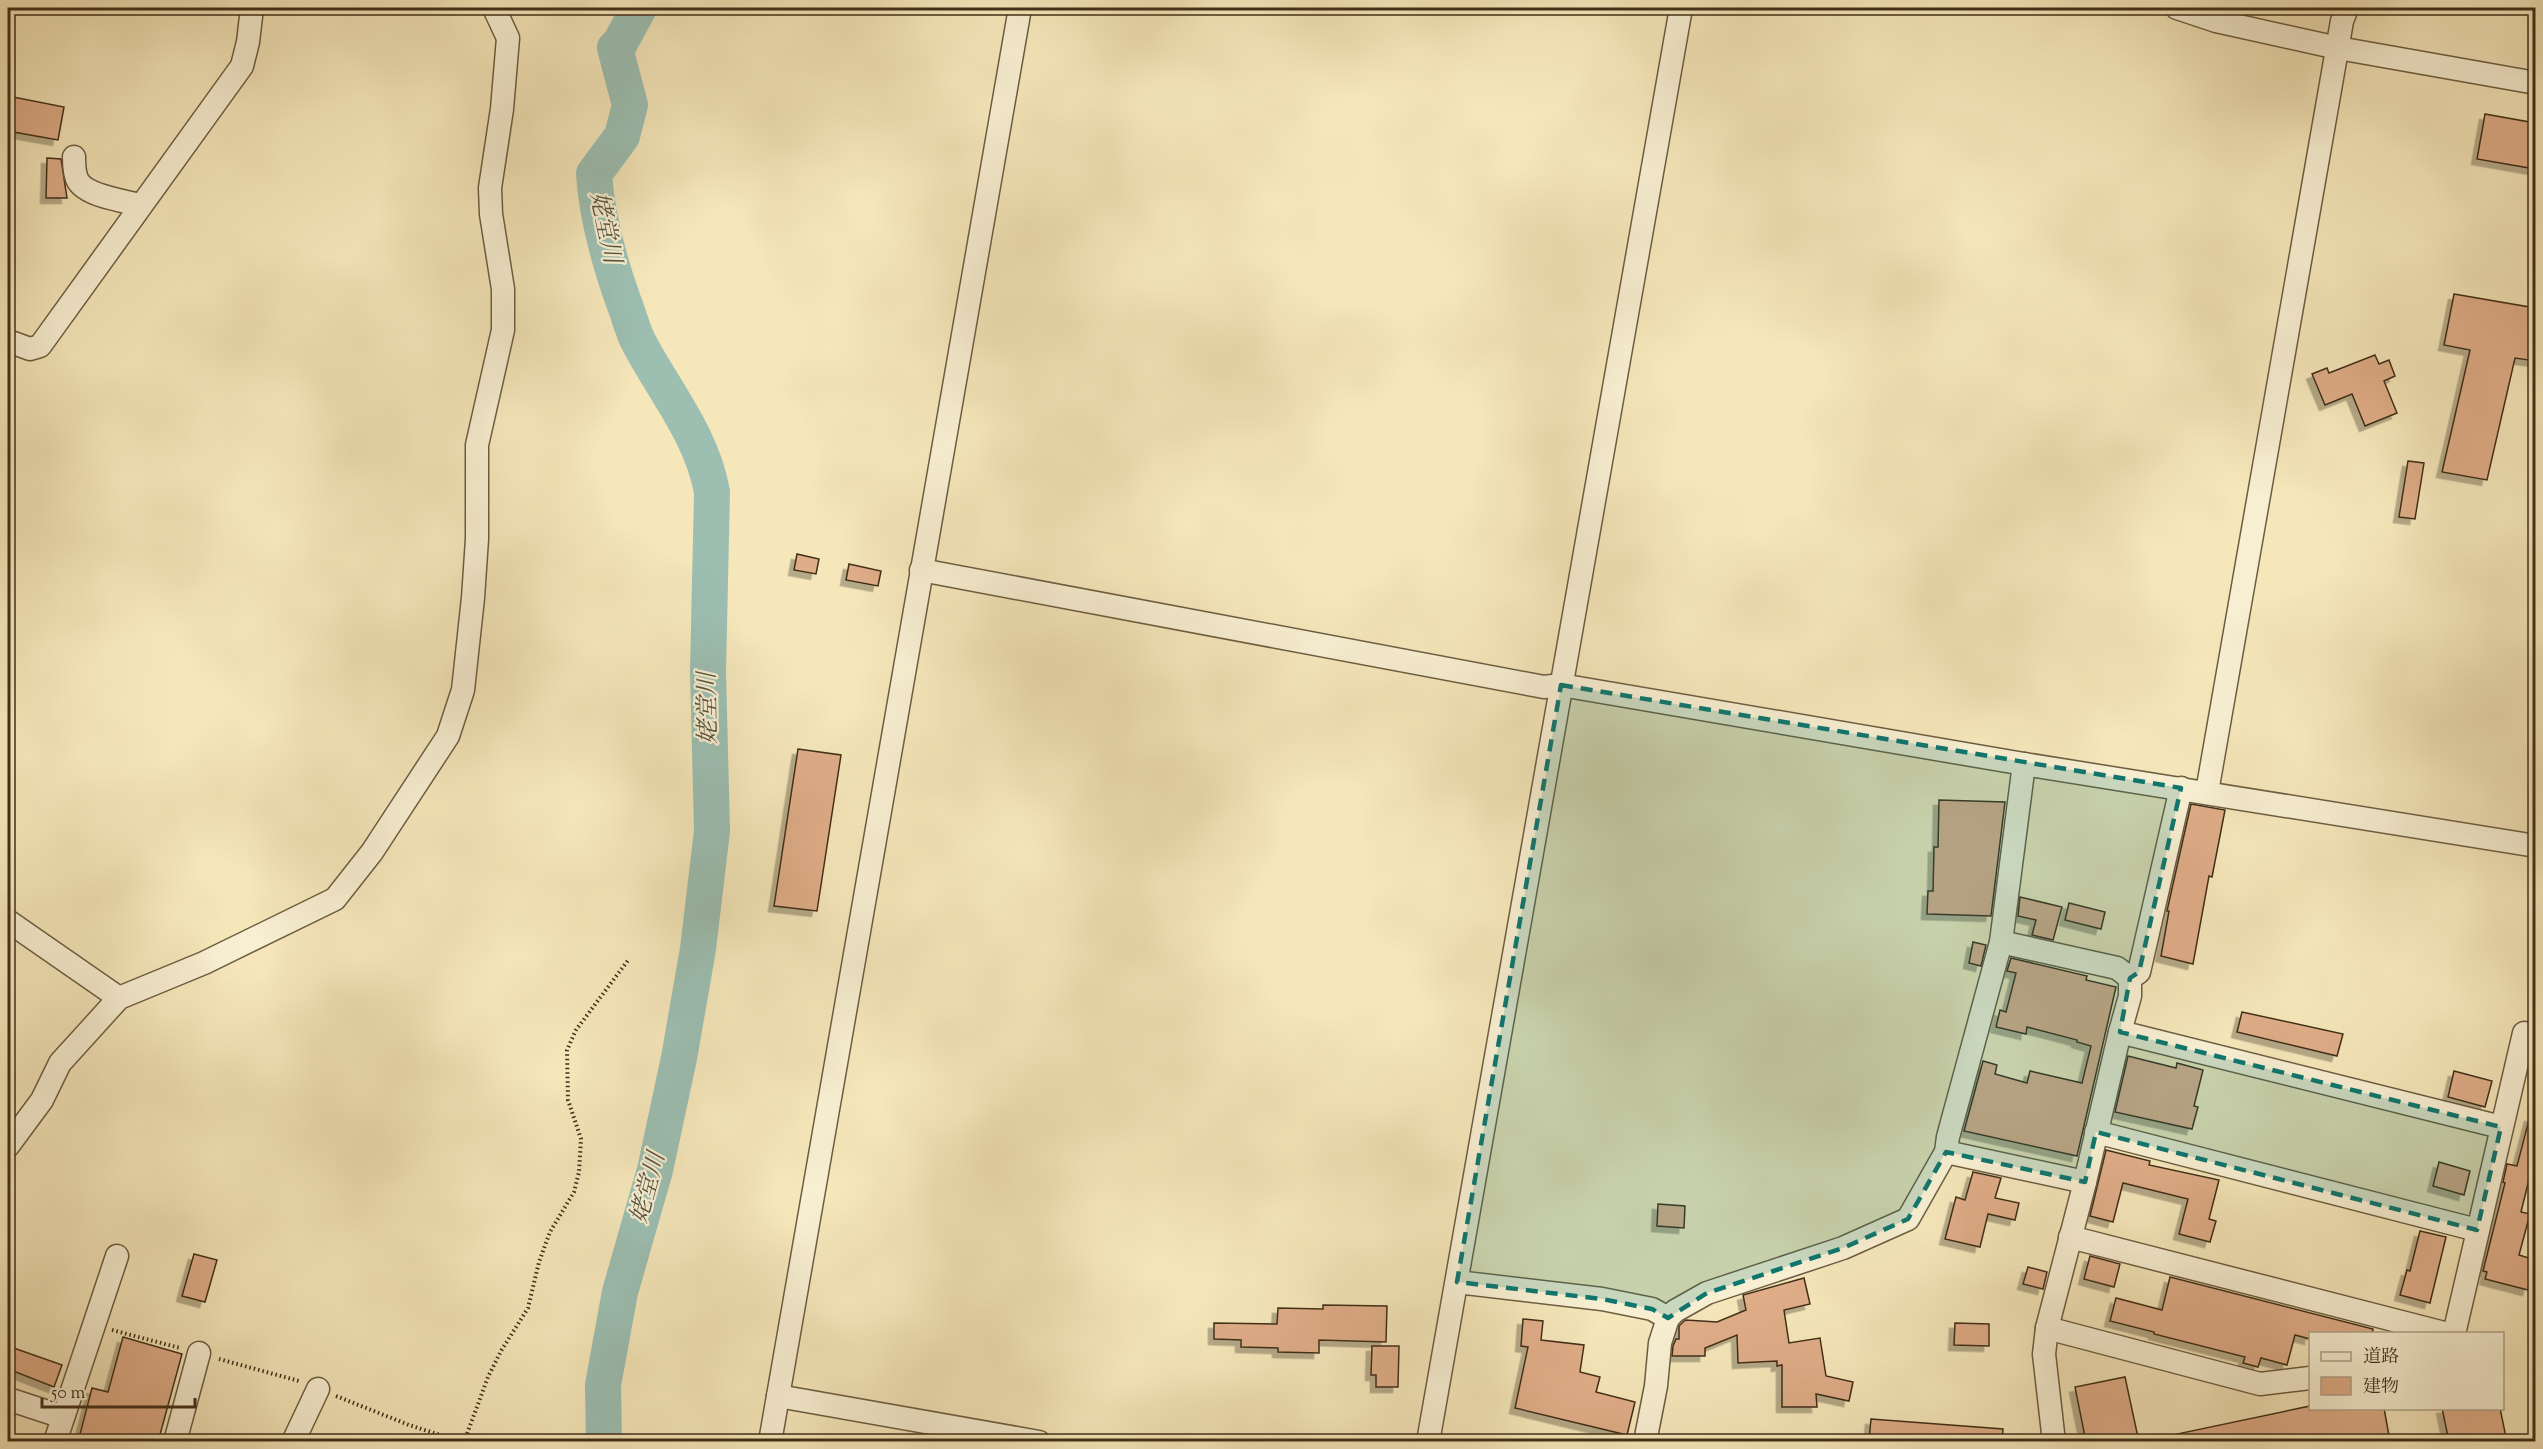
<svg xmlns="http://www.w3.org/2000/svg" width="2543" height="1449" viewBox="0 0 2543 1449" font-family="'Sorts Mill Goudy','Noto Serif JP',serif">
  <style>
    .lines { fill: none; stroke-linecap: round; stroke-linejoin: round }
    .river { stroke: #9cbfb2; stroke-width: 36 }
    .building { fill: #dfad88; stroke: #402f19; stroke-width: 1.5; filter: url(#shadow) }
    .minor-casing { stroke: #6d5d41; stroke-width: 25 }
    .path { stroke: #402f19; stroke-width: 4; stroke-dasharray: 1.5 3; stroke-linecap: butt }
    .minor { stroke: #f8efd2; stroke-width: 22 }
    .marked { fill: #0f766e; fill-opacity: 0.2; stroke: #0f766e; stroke-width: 4.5; stroke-dasharray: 12 8; stroke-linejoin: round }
    .labels { text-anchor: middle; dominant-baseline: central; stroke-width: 4.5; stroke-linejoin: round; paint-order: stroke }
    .water-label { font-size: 24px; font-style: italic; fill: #57533f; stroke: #f8efd2 }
  </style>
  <defs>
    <filter id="shadow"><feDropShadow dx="-5.5" dy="5.5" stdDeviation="0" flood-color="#0004"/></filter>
  </defs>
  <rect width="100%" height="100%" fill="#f5e7ba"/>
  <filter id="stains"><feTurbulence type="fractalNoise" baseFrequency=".00333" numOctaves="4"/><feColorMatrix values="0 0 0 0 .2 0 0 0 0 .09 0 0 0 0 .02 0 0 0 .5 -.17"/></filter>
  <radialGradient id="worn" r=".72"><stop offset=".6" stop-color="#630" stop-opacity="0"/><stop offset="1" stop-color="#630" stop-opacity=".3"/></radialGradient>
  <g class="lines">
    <path class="river" d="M604 1442 603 1385 620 1292 655 1170 679 1058 698 949 712 831 708 671 712 492C702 435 664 391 638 341 632 329 629 315 624 303 609 261 597 219 594 174L622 136 630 105 615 48 620 43 639 8"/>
  </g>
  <g class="building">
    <polygon points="8,96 64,107 58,140 8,131"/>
    <polygon points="2485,114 2535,123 2535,169 2477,159"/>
    <polygon points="47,158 61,159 67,198 46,198"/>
    <polygon points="2454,294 2535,308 2535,361 2515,358 2487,480 2442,472 2470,350 2444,345"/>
    <polygon points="2375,355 2379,364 2389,360 2395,376 2384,381 2397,413 2365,426 2352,394 2325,405 2312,374 2327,368 2329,373"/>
    <polygon points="2408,461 2424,463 2415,519 2399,517"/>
    <polygon points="797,554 819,559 816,574 794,570"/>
    <polygon points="849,564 881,571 878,586 846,580"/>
    <polygon points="798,749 841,755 817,911 774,906"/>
    <polygon points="1939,800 2005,802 1991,916 1927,914 1928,891 1933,891 1934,847 1938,847"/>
    <polygon points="2191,804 2225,810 2212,877 2209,876 2193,964 2161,956 2169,911 2167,911"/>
    <polygon points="2020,897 2062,907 2053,940 2032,935 2036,920 2018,916"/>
    <polygon points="2069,903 2105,912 2101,929 2065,920"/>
    <polygon points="1973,942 1986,945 1981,966 1969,963"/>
    <polygon points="2011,958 2087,976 2086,980 2116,987 2077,1156 1964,1131 1983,1061 1997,1065 1995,1074 2027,1083 2030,1071 2082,1083 2091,1046 2077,1042 2077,1040 2027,1027 2026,1034 1996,1027 2000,1010 2006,1012 2016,973 2007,971"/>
    <polygon points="2242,1012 2343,1034 2337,1056 2237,1032"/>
    <polygon points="2128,1056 2176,1068 2177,1063 2203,1070 2194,1106 2198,1107 2192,1129 2115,1112"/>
    <polygon points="2454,1071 2492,1081 2485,1107 2448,1097"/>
    <polygon points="2530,1116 2535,1117 2535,1155 2521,1212 2530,1214 2519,1255 2535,1260 2528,1290 2485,1279 2487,1272 2483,1271 2505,1183 2503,1182 2507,1164 2517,1166"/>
    <polygon points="2106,1150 2150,1161 2149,1165 2219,1180 2209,1219 2216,1221 2210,1242 2179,1234 2188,1199 2123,1183 2113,1222 2090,1216"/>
    <polygon points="2439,1162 2470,1171 2464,1195 2433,1186"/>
    <polygon points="1973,1172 2001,1178 1995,1198 2019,1203 2015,1220 1988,1214 1980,1247 1945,1239 1956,1197 1965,1200"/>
    <polygon points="1658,1204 1685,1206 1684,1228 1657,1226"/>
    <polygon points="2420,1231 2446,1237 2430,1303 2400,1295 2407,1270 2410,1271"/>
    <polygon points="194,1254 217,1260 205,1302 182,1296"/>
    <polygon points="2090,1256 2120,1264 2114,1287 2084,1279"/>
    <polygon points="2028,1267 2047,1272 2043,1289 2023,1284"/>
    <polygon points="2170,1277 2373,1329 2372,1334 2310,1334 2310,1339 2295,1335 2287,1365 2261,1358 2258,1367 2243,1363 2245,1357 2154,1334 2154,1332 2110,1321 2116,1298 2162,1310"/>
    <polygon points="1804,1278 1810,1304 1784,1310 1789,1343 1820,1338 1826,1376 1853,1382 1849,1401 1816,1394 1817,1407 1782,1407 1782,1365 1777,1366 1777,1361 1738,1363 1737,1335 1705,1348 1705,1356 1672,1356 1673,1346 1676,1339 1679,1339 1679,1326 1683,1322 1686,1320 1717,1322 1746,1310 1743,1295"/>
    <polygon points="1323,1305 1387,1306 1386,1342 1319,1340 1319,1353 1278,1352 1278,1348 1241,1347 1241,1340 1214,1339 1214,1323 1277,1324 1278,1308 1323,1309"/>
    <polygon points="1523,1319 1543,1321 1541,1340 1584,1345 1580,1372 1600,1377 1596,1392 1635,1402 1627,1435 1515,1408 1528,1347 1521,1346"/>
    <polygon points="1955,1323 1989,1324 1989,1346 1954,1345"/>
    <polygon points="123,1337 182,1354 158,1442 78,1442 92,1388 108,1392"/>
    <polygon points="8,1346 62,1365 54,1387 8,1369"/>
    <polygon points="1372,1346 1399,1346 1398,1387 1376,1387 1376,1375 1371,1375"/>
    <polygon points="2125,1377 2139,1442 2086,1442 2075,1387"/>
    <polygon points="2310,1406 2310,1408 2384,1408 2389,1436 2363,1442 2177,1442 2177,1434"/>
    <polygon points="2442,1408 2500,1408 2507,1442 2449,1442"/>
    <polygon points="1871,1419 2003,1429 2002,1442 1869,1440"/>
  </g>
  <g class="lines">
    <defs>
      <g id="minor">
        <polyline points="2177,8 2216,21 2338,48 2536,83"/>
        <path d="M74 157C74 164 74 174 78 181 87 196 124 201 140 205"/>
        <polyline points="8,341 30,349 40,346 242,66 248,42 252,8"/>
        <polyline points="921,570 1544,687 1561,685 2024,764 2536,846"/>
        <polyline points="2207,792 2342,21 2347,8"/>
        <polyline points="8,921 119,998"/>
        <polyline points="2001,942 2117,968 2130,978 2130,996 2120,1032"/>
        <polyline points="2130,978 2139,972 2181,788"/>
        <polyline points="2096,1132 2477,1230"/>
        <polyline points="8,1146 42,1100 60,1063 119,998 204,963 335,899 372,852 448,736 463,690 473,598 477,539 477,445 503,330 503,289 491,214 490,188 502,109 508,38 494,8"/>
        <polyline points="1946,1152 2085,1182 2047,1328 2044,1354 2054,1442"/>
        <polyline points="2085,1182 2120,1032 2501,1127"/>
        <polyline points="2070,1237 2448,1334"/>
        <polyline points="1457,1282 1602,1299 1652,1309 1668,1318"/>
        <polyline points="2047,1328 2260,1384 2310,1378"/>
        <polyline points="2454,1334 2524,1033"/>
        <polyline points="778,1396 1039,1442"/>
        <polyline points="8,1399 63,1417"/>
        <polyline points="55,1442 117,1256"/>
        <polyline points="175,1442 199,1353"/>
        <polyline points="293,1442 318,1389"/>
        <polyline points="770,1442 1020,8"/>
        <polyline points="1428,1442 1681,8"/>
        <polyline points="1645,1442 1656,1386 1660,1343 1668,1318 1675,1311 1707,1293 1843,1248 1908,1219 1946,1152 1948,1137 2001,942 2024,764"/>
      </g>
    </defs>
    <use href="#minor" class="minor-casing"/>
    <g class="path">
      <polyline points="112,1330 180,1348"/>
      <polyline points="219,1359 299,1381"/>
      <polyline points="336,1396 409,1425 462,1442"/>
      <polyline points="464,1442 488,1377 501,1351 528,1308 539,1262 550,1232 574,1192 579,1172 581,1139 568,1100 567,1050 576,1030 629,959"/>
    </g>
    <use href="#minor" class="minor"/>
  </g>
  <path class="marked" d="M1561 685 2181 788 2139 972 2130 978 2120 1032 2501 1127 2477 1230 2096 1132 2085 1182 1946 1152 1908 1219 1843 1248 1707 1293 1668 1318 1652 1309 1602 1299 1457 1282Z"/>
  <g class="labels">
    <g class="water-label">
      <text transform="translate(604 228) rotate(78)">姥堂川</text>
      <text transform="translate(709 708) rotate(-91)">姥堂川</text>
      <text transform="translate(649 1188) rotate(-75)">姥堂川</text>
    </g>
  </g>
  <rect width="2543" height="1449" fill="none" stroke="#f5e7ba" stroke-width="30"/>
  <rect x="9" y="9" width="2525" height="1431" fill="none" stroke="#402f19" stroke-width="3"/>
  <rect x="15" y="15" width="2513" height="1419" fill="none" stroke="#402f19" stroke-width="1.5"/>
  <rect x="2309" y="1332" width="195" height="78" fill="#f8efd2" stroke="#aea288" stroke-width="1.5"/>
  <rect x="2321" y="1352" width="30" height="9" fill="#f8efd2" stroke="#aea288" stroke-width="1.5"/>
  <text x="2363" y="1362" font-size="18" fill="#402f19">道路</text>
  <rect x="2321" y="1377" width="30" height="18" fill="#dfad88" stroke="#aea288" stroke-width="1.5"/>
  <text x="2363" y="1392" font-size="18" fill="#402f19">建物</text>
  <path d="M42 1398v9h153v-9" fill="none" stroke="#402f19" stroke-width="3"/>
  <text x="51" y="1398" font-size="18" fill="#402f19" stroke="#f8efd2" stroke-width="4.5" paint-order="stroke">50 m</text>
  <rect width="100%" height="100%" filter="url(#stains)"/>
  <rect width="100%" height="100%" fill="url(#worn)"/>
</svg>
